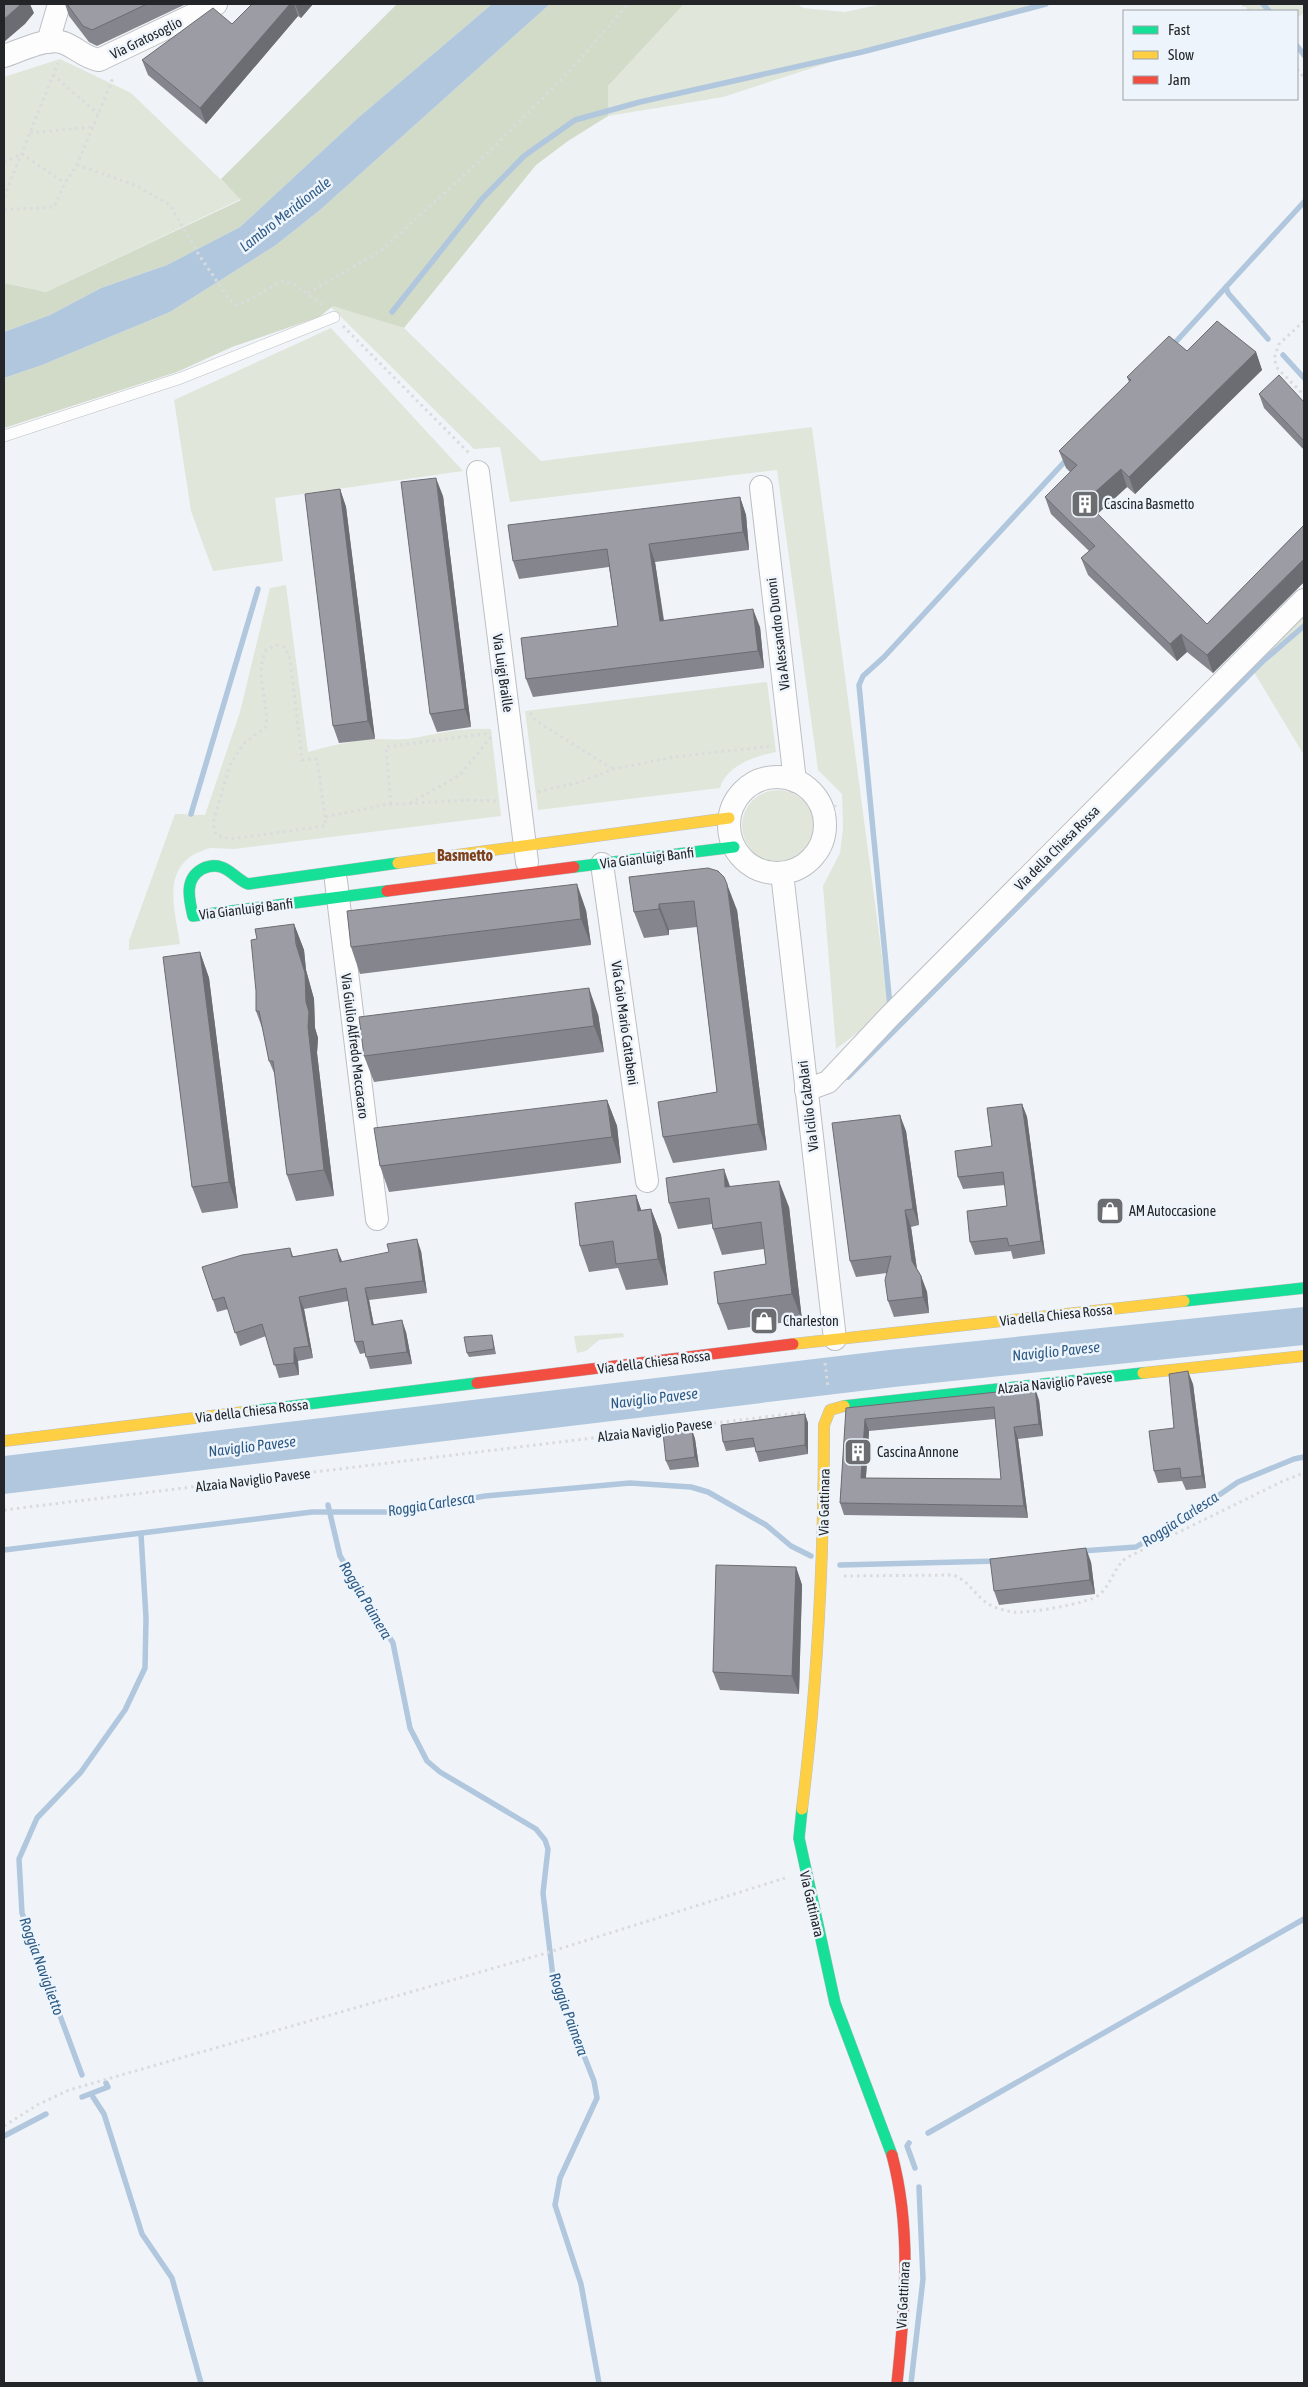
<svg xmlns="http://www.w3.org/2000/svg" width="1308" height="2387" viewBox="0 0 1308 2387" font-family="'Asap Condensed',sans-serif">
  <style>
    .green { fill: #e0e6da }
    .forest { fill: #d2dbc8 }
    .water { fill: #b1c7de }
    .lines { fill: none; stroke-linecap: round; stroke-linejoin: round }
    .stream { stroke: #b1c7de; stroke-width: 5.5 }
    .lane-casing { stroke: #bcbfc3; stroke-width: 12 }
    .street-casing { stroke: #bcbfc3; stroke-width: 24 }
    .fast-casing { stroke: #bcbfc3; stroke-width: 12 }
    .slow-casing { stroke: #bcbfc3; stroke-width: 12 }
    .jam-casing { stroke: #bcbfc3; stroke-width: 12 }
    .path { stroke: #dadbdd; stroke-width: 3; stroke-dasharray: 2.5 4; stroke-linecap: butt }
    .lane { stroke: #fdfdfe; stroke-width: 11 }
    .street { stroke: #fdfdfe; stroke-width: 22 }
    .fast { stroke: #16e098; stroke-width: 11 }
    .slow { stroke: #ffcf43; stroke-width: 11 }
    .jam { stroke: #f24e42; stroke-width: 11 }
    .wall { fill: #85868d; fill-rule: evenodd }
    .shaded-wall { fill: #6c6d73 }
    .building { fill: #9b9ca4; stroke: #6c6d73; fill-rule: evenodd }
    .labels { text-anchor: middle; dominant-baseline: central; stroke-width: 5; stroke-linejoin: round; paint-order: stroke }
    .street-label { font-size: 14px; fill: #232528; stroke: #edf4fb }
    .poi-label { font-size: 14px; fill: #232528; stroke: #edf4fb; text-anchor: start }
    .water-label { font-size: 15px; font-style: italic; fill: #2e5b85; stroke: #edf4fb }
    .quarter-label { font-size: 16px; font-weight: bold; fill: #7f411b; stroke: #edf4fb }
  </style>
  <rect width="100%" height="100%" fill="#f0f4f8"/>
  <g class="green">
    <polygon points="684,4 797,4 803,8 845,12 882,4 1046,4 862,52 723,97 608,116 608,86"/>
    <polygon points="1243,4 1304,4 1304,13 1297,18 1297,11 1249,11"/>
    <polygon points="60,59 131,93 241,199 46,292 4,283 4,77"/>
    <polygon points="333,305 404,328 541,461 812,427 889,1009 836,1049 823,886 840,853 843,828 842,794 818,770 777,470 510,502 500,447 474,449 331,307"/>
    <polygon points="331,328 463,471 275,498 283,561 213,571 191,511 174,400"/>
    <path d="M286 585 308 752C330 746 353 740 376 739 386 739 397 740 407 739 436 734 461 727 491 729L501 816 234 849C227 849 219 848 211 848 205 849 199 852 193 855 162 874 176 914 180 944L129 950V941L175 814 205 815 240 712 270 588Z"/>
    <polygon points="1304,600 1304,755 1246,659"/>
    <path d="M767 682 776 752C755 756 727 765 720 788L538 810 525 711Z"/>
    <circle cx="778" cy="826" r="36"/>
    <polygon points="623,1333 624,1337 599,1340 586,1351 577,1353 574,1336"/>
  </g>
  <g class="forest">
    <polygon points="397,4 492,4 359,117 240,227 167,265 101,288 50,315 4,332 4,283 46,292 241,200 221,179"/>
    <polygon points="550,4 684,4 608,86 608,116 568,141 536,165 404,328 333,306 319,317 232,347 177,372 4,428 4,378 42,365 170,312 276,245 320,210"/>
  </g>
  <g class="water">
    <polygon points="492,4 550,4 320,210 276,245 170,312 42,365 4,378 4,332 50,315 101,288 167,265 240,227 359,117"/>
    <polygon points="1304,1307 1304,1345 894,1387 4,1494 4,1456 889,1350"/>
  </g>
  <g class="lines">
    <g class="stream">
      <polyline points="1263,4 1269,11"/>
      <polyline points="1297,46 1304,55"/>
      <polyline points="392,312 482,199 524,156 575,120 640,102 862,52 1046,4"/>
      <polyline points="1268,339 1228,293 1226,287 1304,202"/>
      <polyline points="1172,346 1226,287"/>
      <polyline points="1283,355 1304,378"/>
      <polyline points="191,814 258,589"/>
      <polyline points="890,1006 859,685 863,676 884,657 1069,457"/>
      <polyline points="848,1077 1263,661 1304,626"/>
      <polyline points="328,1505 340,1556 393,1643 410,1728 427,1761 440,1772 536,1829 545,1840 548,1849 543,1893 553,1977 594,2081 597,2098 560,2178 555,2205 581,2284 599,2383"/>
      <polyline points="4,1550 312,1512 393,1512 485,1496 630,1483 691,1487 708,1492 766,1525 791,1546 811,1556"/>
      <polyline points="1082,1551 1136,1547 1190,1515 1238,1482 1294,1459 1304,1457"/>
      <polyline points="840,1565 998,1561"/>
      <polyline points="82,2075 22,1913 19,1859 37,1818 81,1772 125,1710 145,1668 146,1618 141,1534"/>
      <polyline points="82,2097 108,2087 106,2083"/>
      <polyline points="93,2097 104,2114 142,2234 172,2278 201,2383"/>
      <polyline points="928,2133 1304,1919"/>
      <polyline points="4,2136 46,2114"/>
      <polyline points="909,2143 907,2146 915,2168"/>
      <polyline points="911,2383 923,2279 919,2187"/>
    </g>
    <defs>
      <polyline id="lane" points="4,436 181,378 334,317"/>
      <g id="street">
        <polyline points="48,42 59,4"/>
        <path d="M4 56C20 51 48 36 64 43 77 48 85 58 99 60L216 4"/>
        <polyline points="478,472 527,862"/>
        <polyline points="761,487 795,781"/>
        <circle cx="777" cy="825" r="48"/>
        <polyline points="602,864 647,1181"/>
        <polyline points="782,873 835,1339"/>
        <polyline points="336,881 377,1219"/>
        <polyline points="806,1090 828,1082 890,1016 1304,600"/>
      </g>
      <g id="fast">
        <polyline points="574,867 734,847"/>
        <path d="M387 891 193 916C189 899 184 879 202 869 208 866 215 865 221 867 231 870 238 880 248 884L398 863"/>
        <polyline points="1184,1301 1304,1288"/>
        <polyline points="844,1406 1143,1373"/>
        <polyline points="252,1411 477,1383"/>
        <polyline points="802,1809 799,1838 835,2003 892,2155"/>
      </g>
      <g id="slow">
        <polyline points="398,863 729,818"/>
        <polyline points="793,1344 1184,1301"/>
        <polyline points="1143,1373 1304,1356"/>
        <polyline points="4,1441 252,1411"/>
        <path d="M802 1809C818 1681 824 1554 824 1425L830 1410 844 1406"/>
      </g>
      <g id="jam">
        <polyline points="387,891 574,867"/>
        <polyline points="477,1383 793,1344"/>
        <path d="M892 2155C912 2230 905 2307 897 2383"/>
      </g>
    </defs>
    <use href="#lane" class="lane-casing"/>
    <use href="#street" class="street-casing"/>
    <use href="#fast" class="fast-casing"/>
    <use href="#slow" class="slow-casing"/>
    <use href="#jam" class="jam-casing"/>
    <g class="path">
      <polyline points="1243,4 1249,11"/>
      <polyline points="1297,69 1304,78"/>
      <polyline points="53,75 98,114"/>
      <polyline points="30,133 92,127"/>
      <polyline points="4,162 22,154 65,183"/>
      <polyline points="77,165 135,185 170,205 199,255 229,299 236,305 243,303 282,281 294,284 323,306"/>
      <polyline points="4,197 58,63"/>
      <polyline points="4,210 54,207 65,183 77,165 112,81 109,77"/>
      <polyline points="308,293 382,250 488,153 567,74 628,4"/>
      <polyline points="1304,321 1279,344 1274,359 1278,369 1304,395"/>
      <polyline points="343,326 471,455"/>
      <polyline points="530,713 536,721 613,769"/>
      <polyline points="538,792 580,782 614,769 674,757 771,746"/>
      <polyline points="410,803 460,775 491,737"/>
      <polyline points="391,804 386,747 491,733"/>
      <path d="M325 817 317 759 302 760 290 658 285 647 276 645 266 650C254 674 269 701 266 727L243 744 230 765 213 823 216 835 231 839 325 826V817L383 805 468 800 499 801"/>
      <polyline points="829,852 835,805"/>
      <polyline points="825,1363 828,1387"/>
      <polyline points="4,1510 805,1412"/>
      <path d="M844 1576 953 1575C968 1580 975 1595 988 1604 996 1608 1005 1611 1014 1612 1027 1614 1090 1603 1099 1595 1111 1585 1113 1569 1126 1558L1283 1481 1304 1473"/>
      <polyline points="4,2126 37,2105 69,2090 543,1954 785,1878"/>
    </g>
    <use href="#lane" class="lane"/>
    <use href="#street" class="street"/>
    <use href="#fast" class="fast"/>
    <use href="#slow" class="slow"/>
    <use href="#jam" class="jam"/>
  </g>
  <g class="wall">
    <polygon points="65,4 186,4 97,46 89,42 69,16"/>
    <polygon points="252,4 313,4 301,18 298,16 206,124 148,75 142,60 232,24"/>
    <polygon points="1187,351 1256,352 1262,370 1135,494 1127,487 1097,514 1207,624 1304,525 1304,582 1213,673 1187,652 1177,661 1088,575 1081,558 1089,551 1051,514 1045,497 1070,472 1066,468 1059,451 1129,382 1127,377"/>
    <polygon points="1259,394 1304,402 1304,450 1264,408"/>
    <polygon points="340,489 346,507 375,739 339,743 333,726"/>
    <polygon points="443,496 471,727 437,732 430,714"/>
    <polygon points="740,497 746,515 749,550 655,562 664,620 760,627 764,668 533,697 526,679 618,626 609,567 519,579 513,561"/>
    <polygon points="629,877 737,910 767,1150 673,1163 663,1137 717,1092 697,927 669,930 669,935 644,938 634,912"/>
    <polygon points="586,910 591,945 360,974 351,947"/>
    <polygon points="294,924 304,950 306,970 314,999 315,1028 318,1038 317,1053 334,1196 296,1201 287,1175 275,1075 269,1061 264,1033 256,1011 257,939"/>
    <polygon points="200,952 209,978 238,1208 202,1213 192,1187"/>
    <polygon points="598,1014 604,1052 374,1082 364,1056"/>
    <polygon points="607,1100 617,1126 621,1163 389,1192 380,1166"/>
    <polygon points="1022,1104 1027,1117 1045,1254 1013,1259 1011,1251 975,1255 970,1242 1007,1206 1005,1185 963,1189 958,1177 992,1146"/>
    <polygon points="906,1131 919,1225 911,1227 917,1269 921,1276 927,1292 929,1313 894,1317 888,1301 887,1273 856,1277 850,1261"/>
    <polygon points="730,1187 789,1207 802,1320 728,1330 718,1304 766,1264 764,1249 722,1255 713,1229 712,1224 678,1229 669,1203"/>
    <polygon points="636,1195 641,1210 651,1209 661,1235 668,1285 626,1290 618,1268 589,1272 580,1246"/>
    <polygon points="290,1248 293,1256 342,1262 421,1251 427,1293 369,1300 374,1325 406,1332 412,1364 370,1369 365,1353 360,1354 355,1342 348,1301 304,1309 313,1358 298,1361 299,1375 279,1378 266,1336 240,1346 228,1309 217,1312 213,1300"/>
    <polygon points="493,1339 496,1354 469,1357 467,1353"/>
    <polygon points="1193,1384 1206,1488 1186,1490 1182,1481 1158,1483 1154,1471"/>
    <path d="M1039 1400 1043 1436 1018 1439 1028 1518 844 1515 840 1503 846 1408ZM995 1419 1001 1479 866 1478 869 1431Z"/>
    <polygon points="805,1414 808,1423 808,1454 759,1462 756,1452 755,1447 726,1451 723,1442"/>
    <polygon points="692,1430 695,1439 699,1467 670,1470 666,1461"/>
    <polygon points="1091,1562 1095,1594 999,1605 994,1591"/>
    <polygon points="796,1567 802,1585 799,1694 720,1690 713,1672"/>
  </g>
  <g class="shaded-wall">
    <polygon points="21,4 30,4 34,13 25,24 4,42 4,19"/>
    <polygon points="290,4 294,4 298,16 206,124 200,108"/>
    <polygon points="295,4 313,4 301,18"/>
    <polygon points="1256,352 1262,370 1135,494 1129,477"/>
    <polygon points="1121,469 1127,487 1092,519 1085,501"/>
    <polygon points="436,478 443,496 471,727 465,709"/>
    <polygon points="340,489 346,507 375,739 368,721"/>
    <polygon points="740,497 746,515 749,550 743,532"/>
    <polygon points="649,544 655,562 666,638 660,621"/>
    <polygon points="1304,559 1304,582 1213,673 1207,655"/>
    <polygon points="753,609 760,627 764,668 758,651"/>
    <polygon points="1181,634 1187,652 1177,661 1170,644"/>
    <polygon points="577,884 586,910 591,945 581,919"/>
    <polygon points="727,884 737,910 767,1150 758,1124"/>
    <polygon points="659,904 669,930 669,935 659,909"/>
    <polygon points="294,924 304,950 306,970 314,999 315,1028 318,1038 317,1053 334,1196 324,1170 308,1027"/>
    <polygon points="200,952 209,978 238,1208 229,1182"/>
    <polygon points="589,988 598,1014 604,1052 594,1026"/>
    <polygon points="607,1100 617,1126 621,1163 612,1137"/>
    <polygon points="1022,1104 1027,1117 1045,1254 1041,1241"/>
    <polygon points="900,1115 906,1131 919,1225 913,1209"/>
    <polygon points="724,1169 733,1195 725,1187"/>
    <polygon points="779,1181 789,1207 802,1320 792,1294"/>
    <polygon points="636,1195 645,1221 638,1211"/>
    <polygon points="651,1209 661,1235 668,1285 658,1259"/>
    <polygon points="905,1210 911,1227 918,1277 912,1261"/>
    <polygon points="417,1239 421,1251 427,1293 423,1281"/>
    <polygon points="337,1249 342,1261 340,1262"/>
    <polygon points="921,1276 927,1292 929,1313 923,1297"/>
    <polygon points="365,1288 369,1300 376,1338 372,1325"/>
    <polygon points="299,1297 304,1309 313,1358 309,1346"/>
    <polygon points="402,1320 406,1332 412,1364 407,1352"/>
    <polygon points="294,1348 298,1361 299,1375 294,1363"/>
    <polygon points="1188,1371 1193,1384 1206,1488 1202,1476"/>
    <polygon points="1035,1388 1039,1400 1043,1436 1039,1424"/>
    <polygon points="805,1414 808,1423 808,1454 805,1445"/>
    <polygon points="865,1419 869,1431 865,1490 861,1478"/>
    <polygon points="1014,1427 1018,1439 1028,1518 1024,1506"/>
    <polygon points="692,1430 695,1439 699,1467 695,1457"/>
    <polygon points="1086,1548 1091,1562 1095,1594 1090,1580"/>
    <polygon points="796,1567 802,1585 799,1694 792,1676"/>
  </g>
  <g class="building">
    <polygon points="4,4 21,4 19,6 4,19"/>
    <polygon points="67,4 147,4 92,30 83,26"/>
    <polygon points="252,4 290,4 200,108 142,60 213,8 232,24"/>
    <polygon points="1217,321 1256,352 1129,477 1121,469 1085,501 1207,624 1304,525 1304,559 1207,655 1181,634 1170,644 1081,558 1095,546 1045,497 1077,465 1059,451 1131,380 1127,377 1169,336 1187,351"/>
    <polygon points="1279,375 1304,402 1304,441 1259,394"/>
    <polygon points="436,478 465,709 430,714 401,482"/>
    <polygon points="340,489 368,721 333,726 305,494"/>
    <polygon points="740,497 743,532 649,544 660,621 753,609 758,651 526,679 521,638 618,626 607,549 513,561 508,525"/>
    <polygon points="708,868 718,871 724,877 727,884 758,1124 663,1137 658,1102 717,1092 694,901 659,904 659,909 634,912 629,877"/>
    <polygon points="577,884 581,919 351,947 347,911"/>
    <polygon points="294,924 296,944 305,973 306,1002 309,1012 308,1027 324,1170 287,1175 273,1061 269,1061 259,1011 256,1011 256,991 251,940 257,939 255,929"/>
    <polygon points="200,952 229,1182 192,1187 163,957"/>
    <polygon points="589,988 594,1026 364,1056 359,1017"/>
    <polygon points="607,1100 612,1137 380,1166 374,1128"/>
    <polygon points="1022,1104 1041,1241 1009,1246 1007,1238 970,1242 967,1211 1007,1206 1003,1172 958,1177 955,1151 992,1146 987,1108"/>
    <polygon points="900,1115 913,1209 905,1210 912,1261 921,1276 923,1297 888,1301 885,1280 891,1256 850,1261 832,1123"/>
    <polygon points="724,1169 725,1187 779,1181 792,1294 718,1304 714,1272 766,1264 761,1222 713,1229 709,1198 669,1203 666,1178"/>
    <polygon points="636,1195 638,1211 651,1209 658,1259 616,1264 613,1241 580,1246 575,1203"/>
    <polygon points="417,1239 423,1281 365,1288 372,1325 402,1320 407,1352 366,1357 363,1341 355,1342 346,1288 299,1297 309,1346 294,1348 294,1363 274,1365 262,1324 235,1333 224,1297 213,1300 202,1267 242,1255 290,1248 292,1257 337,1249 340,1262 389,1252 387,1244"/>
    <polygon points="492,1335 494,1349 467,1353 464,1337"/>
    <polygon points="1188,1371 1202,1476 1181,1478 1180,1468 1154,1471 1149,1431 1174,1428 1169,1374"/>
    <path d="M1035 1388 1039 1424 1014 1427 1024 1506 840 1503 846 1408ZM994 1407 1001 1479 861 1478 865 1419Z"/>
    <polygon points="805,1414 805,1445 756,1452 753,1438 723,1442 721,1425"/>
    <polygon points="692,1430 695,1457 666,1461 663,1433"/>
    <polygon points="1086,1548 1090,1580 994,1591 990,1559"/>
    <polygon points="716,1565 796,1567 792,1676 713,1672"/>
  </g>
  <defs>
    <symbol id="building-square" viewBox="-11 -11 22 22"><rect x="-9" y="-9" width="18" height="18" rx="4" fill="#6b6d71" stroke="#edf4fb"/><path d="M-4-6H4V6H1V3H-1V6H-4ZM-2.5-4.3h1.7v1.8h-1.7ZM.8-4.3h1.7v1.8H.8ZM-2.5-1h1.7V.8h-1.7ZM.8-1h1.7V.8H.8Z" fill="#fff"/></symbol>
    <symbol id="shop-square" viewBox="-11 -11 22 22"><rect x="-9" y="-9" width="18" height="18" rx="4" fill="#6b6d71" stroke="#edf4fb"/><path d="M-5-2.5h2.3a2.7 3.5 0 0 1 5.4 0H5L5.5 6h-11ZM-1.5-2.5h3a1.5 2.3 0 0 0-3 0Z" fill="#fff"/></symbol>
  </defs>
  <g fill-rule="evenodd">
    <use href="#building-square" x="1069" y="488" width="32" height="32"/>
    <use href="#shop-square" x="1094" y="1195" width="32" height="32"/>
    <use href="#shop-square" x="748" y="1305" width="32" height="32"/>
    <use href="#building-square" x="842" y="1436" width="32" height="32"/>
  </g>
  <g class="labels">
    <g class="street-label">
      <text transform="translate(146 38) rotate(-26)">Via Gratosoglio</text>
      <text transform="translate(778 634) rotate(-97)">Via Alessandro Duroni</text>
      <text transform="translate(503 673) rotate(82)">Via Luigi Braille</text>
      <text transform="translate(1057 848) rotate(-45)">Via della Chiesa Rossa</text>
      <text transform="translate(647 858) rotate(-7)">Via Gianluigi Banfi</text>
      <text transform="translate(246 909) rotate(-7)">Via Gianluigi Banfi</text>
      <text transform="translate(625 1023) rotate(82)">Via Caio Mario Cattabeni</text>
      <text transform="translate(355 1046) rotate(83)">Via Giulio Alfredo Maccacaro</text>
      <text transform="translate(808 1106) rotate(-97)">Via Icilio Calzolari</text>
      <text transform="translate(1056 1315) rotate(-6)">Via della Chiesa Rossa</text>
      <text transform="translate(654 1362) rotate(-7)">Via della Chiesa Rossa</text>
      <text transform="translate(1055 1383) rotate(-6)">Alzaia Naviglio Pavese</text>
      <text transform="translate(252 1411) rotate(-7)">Via della Chiesa Rossa</text>
      <text transform="translate(655 1430) rotate(-7)">Alzaia Naviglio Pavese</text>
      <text transform="translate(253 1480) rotate(-7)">Alzaia Naviglio Pavese</text>
      <text transform="translate(824 1502) rotate(-89)">Via Gattinara</text>
      <text transform="translate(812 1904) rotate(77)">Via Gattinara</text>
      <text transform="translate(903 2295) rotate(-87)">Via Gattinara</text>
    </g>
    <g class="poi-label">
      <text x="1104" y="504">Cascina Basmetto</text>
      <text x="1129" y="1211">AM Autoccasione</text>
      <text x="783" y="1321">Charleston</text>
      <text x="877" y="1452">Cascina Annone</text>
    </g>
    <g class="water-label">
      <text transform="translate(285 214) rotate(-38)">Lambro Meridionale</text>
      <text transform="translate(1056 1351) rotate(-6)">Naviglio Pavese</text>
      <text transform="translate(654 1398) rotate(-7)">Naviglio Pavese</text>
      <text transform="translate(252 1446) rotate(-7)">Naviglio Pavese</text>
      <text transform="translate(431 1504) rotate(-9)">Roggia Carlesca</text>
      <text transform="translate(1180 1519) rotate(-33)">Roggia Carlesca</text>
      <text transform="translate(366 1600) rotate(59)">Roggia Paimera</text>
      <text transform="translate(42 1966) rotate(70)">Roggia Naviglietto</text>
      <text transform="translate(569 2014) rotate(70)">Roggia Paimera</text>
    </g>
    <g class="quarter-label">
      <text x="465" y="855">Basmetto</text>
    </g>
  </g>
  <rect width="1308" height="2387" fill="none" stroke="#232528" stroke-width="10"/>
  <rect x="1123" y="10" width="175" height="90" fill="#edf4fb" stroke="#9ca1a7"/>
  <rect x="1133" y="26" width="25" height="8" fill="#16e098" stroke="#9ca1a7"/>
  <text x="1168" y="35" font-size="15" fill="#232528">Fast</text>
  <rect x="1133" y="51" width="25" height="8" fill="#ffcf43" stroke="#9ca1a7"/>
  <text x="1168" y="60" font-size="15" fill="#232528">Slow</text>
  <rect x="1133" y="76" width="25" height="8" fill="#f24e42" stroke="#9ca1a7"/>
  <text x="1168" y="85" font-size="15" fill="#232528">Jam</text>
</svg>
